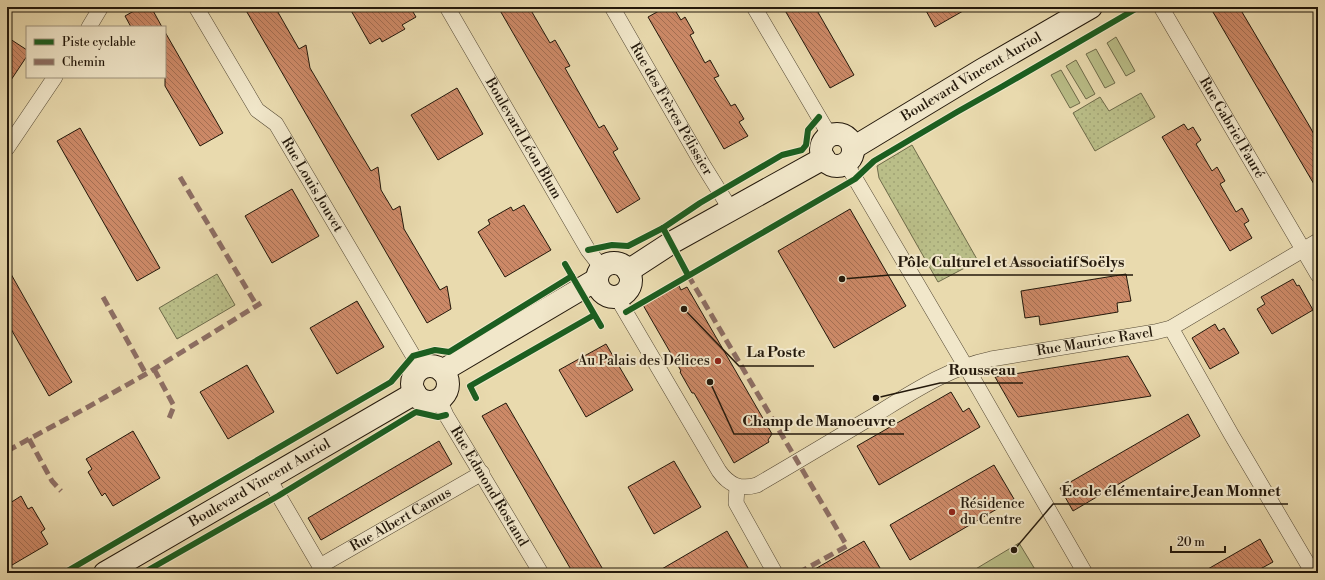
<svg xmlns="http://www.w3.org/2000/svg" width="1325" height="580" viewBox="0 0 1325 580" font-family="'Libre Bodoni',serif">
  <style>
    .grass { fill: url(#grass-dots); stroke: #6e6b4a }
    .pitch { fill: #babe88; stroke: #6e6b4a }
    .building { fill: url(#building-back-hatch); stroke: #23180b }
    .lines { fill: none; stroke-linecap: round; stroke-linejoin: round }
    .street-casing { stroke: #544834; stroke-width: 16 }
    .secondary-casing { stroke: #23180b; stroke-width: 24 }
    .street { stroke: #f1e7ca; stroke-width: 15 }
    .secondary { stroke: #f1e7ca; stroke-width: 22 }
    .quiet { stroke: #8d6e63; stroke-width: 5; stroke-dasharray: 10 5; stroke-linecap: butt }
    .cycleway-casing { stroke: #f1e7ca; stroke-width: 8 }
    .cycleway { stroke: #1b5e20; stroke-width: 6 }
    .poi-dot { fill: #8f2418; stroke: #f1e7ca; stroke-width: 1.5 }
    .labels { text-anchor: middle; dominant-baseline: central; stroke-width: 4; stroke-linejoin: round; paint-order: stroke }
    .street-label { font-size: 14px; fill: #23180b; stroke: #f1e7ca }
    .poi-label { font-size: 14px; fill: #23180b; stroke: #f1e7ca; text-anchor: end }
    .leader { fill: none; stroke: #23180b; stroke-width: 1.5 }
    .callout-dot { fill: #23180b; stroke: #f1e7ca; stroke-width: 1.5 }
    .callout-label { font-size: 15px; text-anchor: middle; font-weight: bold; fill: #23180b; stroke: #f1e7ca; stroke-width: 4; stroke-linejoin: round; paint-order: stroke }
  </style>
  <defs>
    <pattern id="grass-dots" width="8" height="8" patternUnits="userSpaceOnUse"><rect width="8" height="8" fill="#babe88"/><path d="M2 2h.1M6 6h.1" fill="none" stroke="#a0a374" stroke-width="1.8" stroke-linecap="round"/></pattern>
    <pattern id="building-back-hatch" width="6" height="6" patternUnits="userSpaceOnUse"><rect width="6" height="6" fill="#cc8967"/><path d="M-1 5l2 2M0 0l6 6M5-1l2 2" fill="none" stroke="#a56f53"/></pattern>
  </defs>
  <rect width="100%" height="100%" fill="#e9daae"/>
  <filter id="stains"><feTurbulence type="fractalNoise" baseFrequency=".005" numOctaves="4"/><feColorMatrix values="0 0 0 0 .2 0 0 0 0 .09 0 0 0 0 .02 0 0 0 .5 -.17"/></filter>
  <radialGradient id="worn" r=".72"><stop offset=".6" stop-color="#630" stop-opacity="0"/><stop offset="1" stop-color="#630" stop-opacity=".3"/></radialGradient>
  <g class="grass">
    <polygon points="1141,93 1155,117 1095,151 1073,113 1100,97 1109,111"/>
    <polygon points="912,145 978,261 938,282 879,178 877,166"/>
    <polygon points="217,274 235,305 177,339 159,308"/>
  </g>
  <g class="pitch">
    <polygon points="1116,37 1135,71 1126,76 1107,43"/>
    <polygon points="1096,49 1115,83 1105,88 1086,54"/>
    <polygon points="1076,60 1095,94 1086,99 1066,66"/>
    <polygon points="1061,70 1080,103 1070,108 1051,75"/>
    <polygon points="1019,543 1036,571 1033,573 969,573"/>
  </g>
  <g class="building">
    <polygon points="141,7 151,7 162,27 131,27 125,16"/>
    <polygon points="244,7 275,7 299,49 306,45 310,68 371,171 378,167 381,190 393,210 400,206 404,229 440,290 447,286 451,309 427,323"/>
    <polygon points="349,7 410,7 416,17 402,25 405,29 382,42 380,38 370,44"/>
    <polygon points="498,7 529,7 550,43 555,40 570,66 565,68 599,128 604,125 618,149 613,152 640,199 617,213"/>
    <polygon points="666,7 673,7 681,20 685,17 694,33 690,35 705,63 710,60 719,76 714,78 731,106 735,104 744,119 739,122 748,136 724,149 648,17"/>
    <polygon points="783,7 815,7 854,75 830,88"/>
    <polygon points="924,7 970,7 935,27"/>
    <polygon points="1210,7 1239,7 1310,127 1318,142 1318,191"/>
    <polygon points="165,32 223,133 200,146 165,86"/>
    <polygon points="7,37 27,50 27,56 7,86"/>
    <polygon points="457,88 483,134 438,160 411,115"/>
    <polygon points="1184,124 1188,130 1193,127 1201,140 1196,144 1212,171 1217,167 1225,181 1220,184 1236,212 1242,208 1249,221 1244,224 1252,238 1230,251 1162,137"/>
    <polygon points="80,128 160,268 137,281 57,141"/>
    <polygon points="292,189 319,236 272,263 245,216"/>
    <polygon points="524,205 551,250 505,277 478,232 490,224 488,220 511,207 513,211"/>
    <polygon points="850,209 906,306 834,348 778,251"/>
    <polygon points="7,267 72,382 49,396 7,322"/>
    <polygon points="1126,274 1131,301 1117,303 1118,312 1040,325 1039,316 1025,318 1021,291"/>
    <polygon points="1293,279 1297,286 1299,285 1313,310 1272,334 1257,309 1265,304 1261,297"/>
    <polygon points="678,284 681,290 687,287 772,434 768,440 769,442 734,463 694,393 692,393 680,372 681,371 643,305"/>
    <polygon points="357,301 384,347 337,374 310,328"/>
    <polygon points="1215,324 1219,331 1224,328 1239,353 1210,369 1192,338"/>
    <polygon points="606,344 633,390 586,417 559,370"/>
    <polygon points="1128,356 1151,396 1018,417 995,377"/>
    <polygon points="247,365 274,412 228,439 200,392"/>
    <polygon points="951,392 963,412 969,408 980,427 879,485 857,446"/>
    <polygon points="506,403 605,573 573,573 482,416"/>
    <polygon points="1188,414 1200,436 1073,511 1060,488"/>
    <polygon points="133,431 160,478 113,506 105,493 102,496 88,472 92,469 86,459"/>
    <polygon points="439,441 452,464 321,540 308,518"/>
    <polygon points="674,461 701,507 654,534 628,487"/>
    <polygon points="994,465 1014,499 910,560 890,525"/>
    <polygon points="21,496 28,509 32,507 45,529 41,532 48,544 7,568 7,505"/>
    <polygon points="727,531 751,573 655,573"/>
    <polygon points="1260,539 1273,562 1253,573 1201,573"/>
    <polygon points="864,541 883,573 808,573"/>
  </g>
  <g class="lines">
    <defs>
      <g id="street">
        <path id="s1" d="M196 7 257 110 276 124 421 369"/>
        <path id="s2" d="M447 7 588 250 602 268"/>
        <path id="s3" d="M612 7 703 165 731 210"/>
        <polyline points="754,7 830,136"/>
        <path id="s4" d="M1161 7 1318 275"/>
        <polyline points="89,27 101,7"/>
        <polyline points="7,148 55,77"/>
        <polyline points="846,163 979,389 1085,573"/>
        <path id="s5" d="M618 296 622 306 719 471C729 485 740 490 757 485 795 463 833 440 870 418 908 395 947 368 991 359L1155 332 1171 328 1318 241"/>
        <polyline points="1171,328 1231,434 1313,573"/>
        <path id="s6" d="M439 400 446 415 541 573"/>
        <polyline points="269,479 324,573"/>
        <polyline points="737,487 736,503 775,573"/>
        <path id="s7" d="M320 566 482 473"/>
      </g>
      <g id="secondary">
        <circle cx="837" cy="150" r="16"/>
        <path id="s8" d="M853 148 982 70 1091 7"/>
        <circle cx="614" cy="280" r="17"/>
        <polyline points="628,271 671,243 824,158"/>
        <circle cx="430" cy="384" r="18"/>
        <polyline points="442,371 596,280"/>
        <path id="s9" d="M105 573 415 393"/>
      </g>
    </defs>
    <use href="#street" class="street-casing"/>
    <use href="#secondary" class="secondary-casing"/>
    <use href="#street" class="street"/>
    <use href="#secondary" class="secondary"/>
    <g class="quiet">
      <polyline points="180,177 257,306"/>
      <polyline points="688,275 847,546 798,573"/>
      <polyline points="103,297 146,374"/>
      <polyline points="154,369 174,406 168,421"/>
      <polyline points="29,439 52,481 61,491"/>
      <polyline points="7,451 88,407 146,374 261,303"/>
    </g>
    <defs>
      <g id="cycleway">
        <polyline points="663,228 688,275"/>
        <polyline points="588,250 612,245 628,246 663,228 700,203 782,155 802,150 806,145 808,130 819,117"/>
        <polyline points="565,264 601,326"/>
        <polyline points="626,312 855,179 874,161 957,112 1003,86 1139,7"/>
        <polyline points="476,398 470,386 594,315"/>
        <polyline points="64,573 391,382 413,356 435,350 449,352 572,276"/>
        <polyline points="143,573 278,496 416,412 438,417 446,415"/>
      </g>
    </defs>
    <use href="#cycleway" class="cycleway-casing"/>
    <use href="#cycleway" class="cycleway"/>
  </g>
  <g class="poi-dot">
    <circle cx="718" cy="361" r="4"/>
    <circle cx="952" cy="512" r="4"/>
  </g>
  <g class="labels">
    <g class="street-label">
      <text stroke="none"><textPath href="#s8" startOffset="138">Boulevard Vincent Auriol</textPath></text>
      <text stroke="none"><textPath href="#s3" startOffset="118">Rue des Frères Pélissier</textPath></text>
      <text stroke="none"><textPath href="#s4" startOffset="140">Rue Gabriel Fauré</textPath></text>
      <text stroke="none"><textPath href="#s2" startOffset="152">Boulevard Léon Blum</textPath></text>
      <text stroke="none"><textPath href="#s1" startOffset="214">Rue Louis Jouvet</textPath></text>
      <text stroke="none"><textPath href="#s5" startOffset="618">Rue Maurice Ravel</textPath></text>
      <text stroke="none"><textPath href="#s9" startOffset="179">Boulevard Vincent Auriol</textPath></text>
      <text stroke="none"><textPath href="#s6" startOffset="100">Rue Edmond Rostand</textPath></text>
      <text stroke="none"><textPath href="#s7" startOffset="93">Rue Albert Camus</textPath></text>
    </g>
    <g class="poi-label">
      <text x="710" y="361">Au Palais des Délices</text>
      <text x="960" y="504" text-anchor="start">Résidence<tspan x="960" dy="16">du Centre</tspan></text>
    </g>
  </g>
  <path class="leader" d="M842 279L890 275H1133M684 309L739 366H814M876 398L940 383H1023M710 382L734 434H904M1014 550L1053 504H1288"/>
  <g class="callout-dot">
    <circle cx="842" cy="279" r="4"/>
    <circle cx="684" cy="309" r="4"/>
    <circle cx="876" cy="398" r="4"/>
    <circle cx="710" cy="382" r="4"/>
    <circle cx="1014" cy="550" r="4"/>
  </g>
  <g class="callout-label">
    <text x="1011" y="267">Pôle Culturel et Associatif Soëlys</text>
    <text x="776" y="357">La Poste</text>
    <text x="982" y="375">Rousseau</text>
    <text x="819" y="426">Champ de Manoeuvre</text>
    <text x="1171" y="496">École élémentaire Jean Monnet</text>
  </g>
  <rect width="1325" height="580" fill="none" stroke="#e9daae" stroke-width="24"/>
  <rect x="8" y="8" width="1309" height="564" fill="none" stroke="#23180b" stroke-width="2"/>
  <rect x="12" y="12" width="1301" height="556" fill="none" stroke="#23180b"/>
  <rect x="26" y="26" width="140" height="52" fill="#f1e7ca" stroke="#9f947e"/>
  <rect x="34" y="39" width="20" height="6" fill="#1b5e20" stroke="#9f947e"/>
  <text x="62" y="46" font-size="12" fill="#23180b">Piste cyclable</text>
  <rect x="34" y="59" width="20" height="6" fill="#8d6e63" stroke="#9f947e"/>
  <text x="62" y="66" font-size="12" fill="#23180b">Chemin</text>
  <path d="M1171 546v6h54v-6" fill="none" stroke="#23180b" stroke-width="2"/>
  <text x="1177" y="546" font-size="12" fill="#23180b" stroke="#f1e7ca" stroke-width="3" paint-order="stroke">20 m</text>
  <rect width="100%" height="100%" filter="url(#stains)"/>
  <rect width="100%" height="100%" fill="url(#worn)"/>
</svg>
